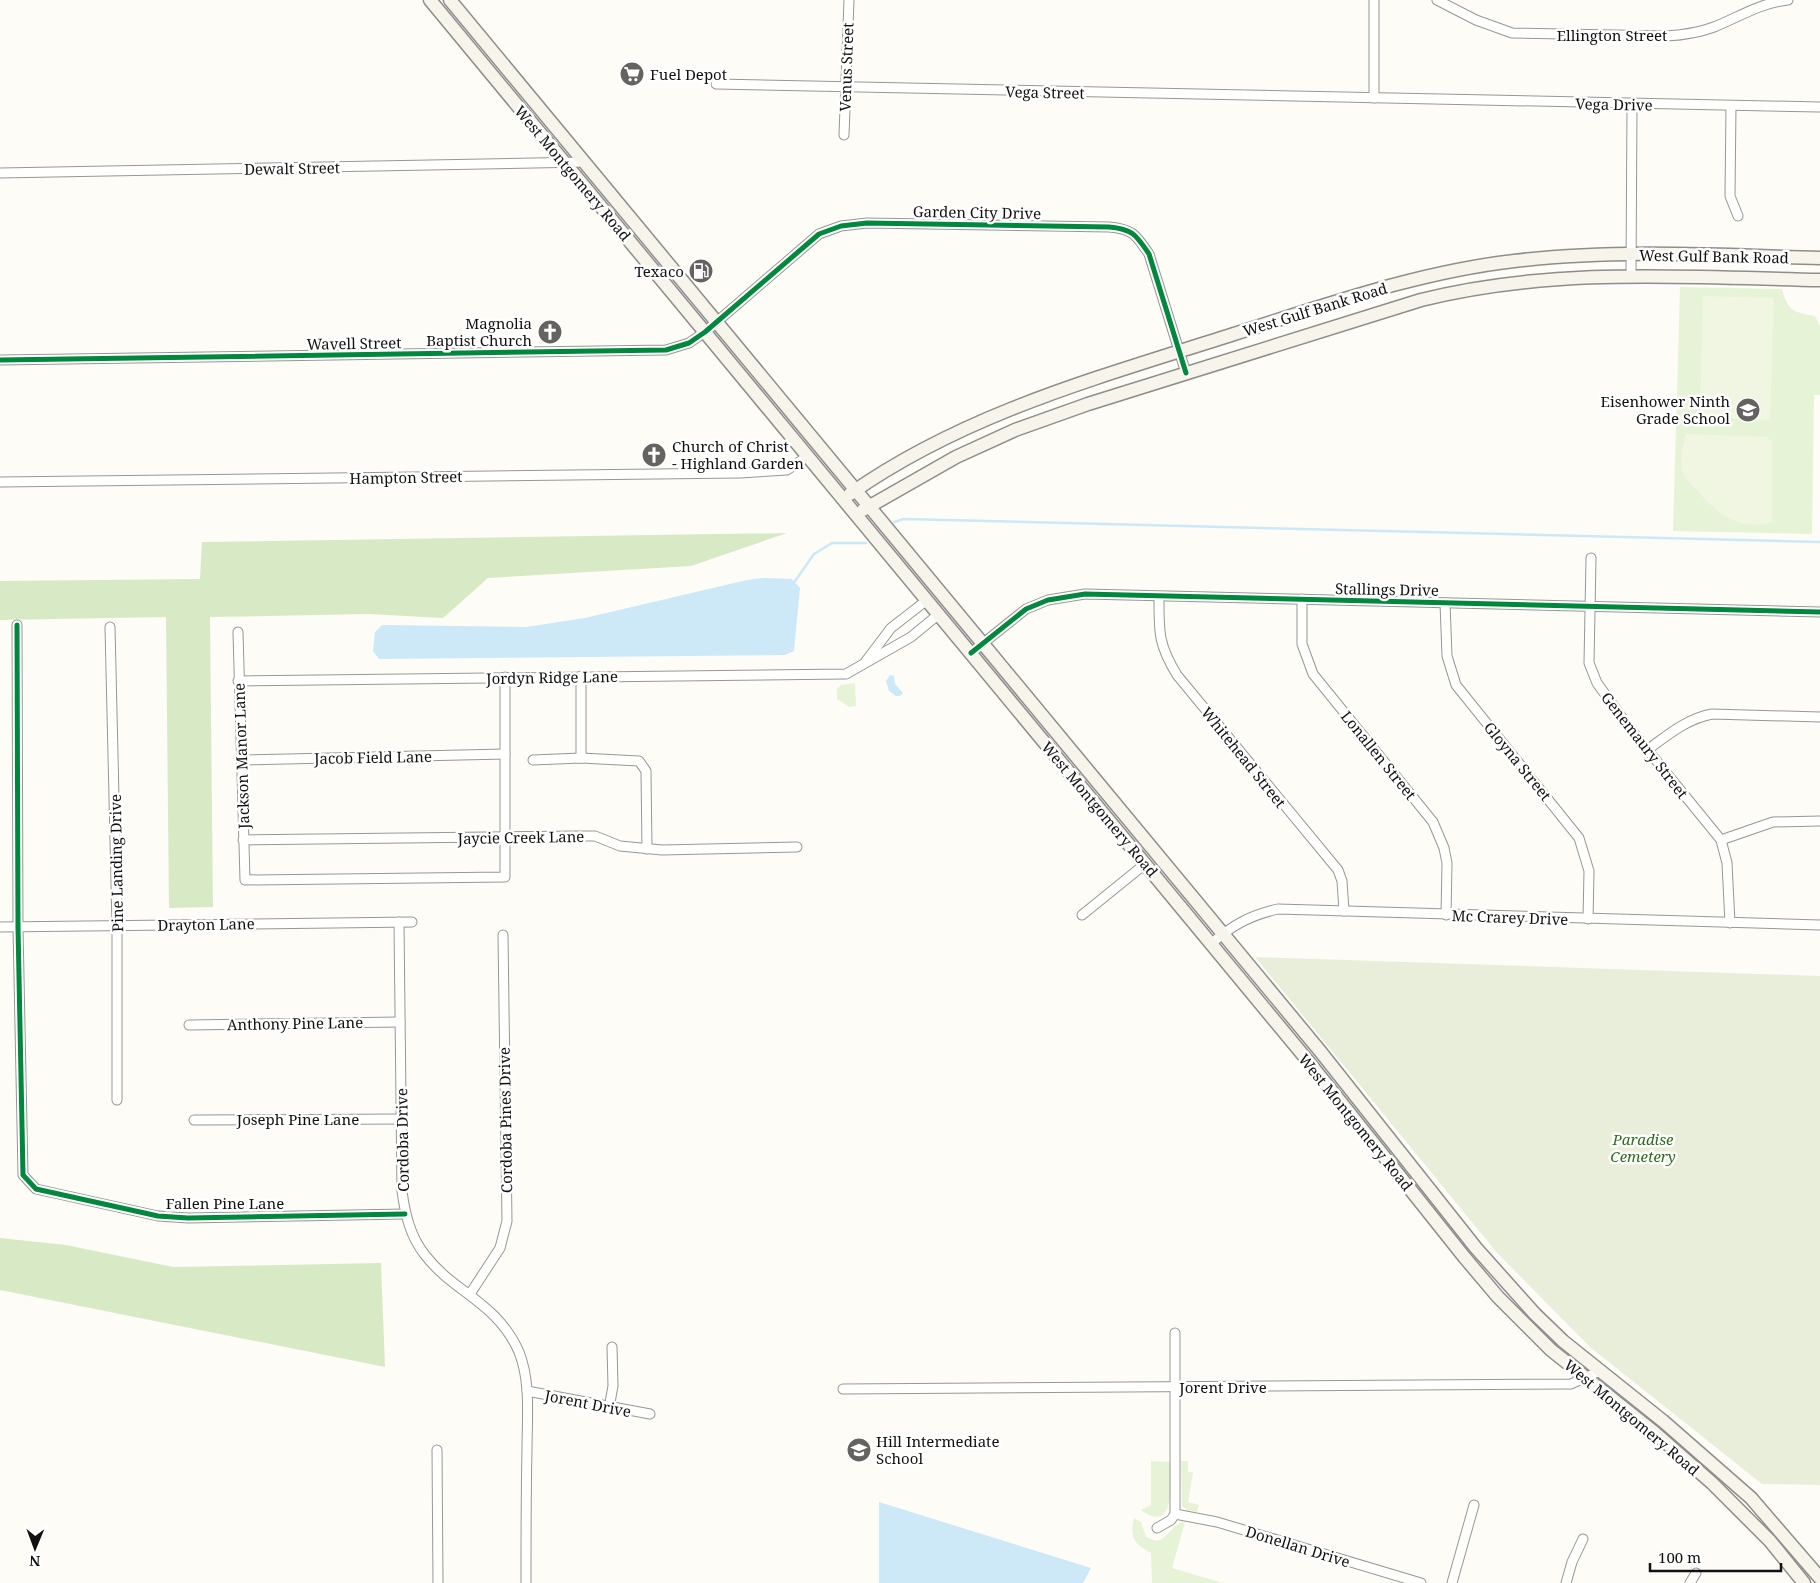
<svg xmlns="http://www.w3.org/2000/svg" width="1820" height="1583" viewBox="0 0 1820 1583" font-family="'Noto Serif',serif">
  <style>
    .green { fill: #e7f3d7 }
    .forest { fill: #d8eac5 }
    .cemetery { fill: #e9eedb }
    .pitch { fill: #f0f6e1 }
    .water { fill: #cde8f7 }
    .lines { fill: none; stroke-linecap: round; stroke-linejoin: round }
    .stream { stroke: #cde8f7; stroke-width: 2.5 }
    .street-casing { stroke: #979795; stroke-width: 11 }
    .secondary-casing { stroke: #8e8d8b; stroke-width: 15 }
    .street { stroke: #fffffe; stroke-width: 9 }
    .secondary { stroke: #f6f4eb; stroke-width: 12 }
    .cycleway-casing { stroke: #fff; stroke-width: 8 }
    .cycleway { stroke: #00873e; stroke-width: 5 }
    .labels { text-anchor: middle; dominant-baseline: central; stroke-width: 5; stroke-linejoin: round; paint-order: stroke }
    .street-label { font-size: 15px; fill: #111; stroke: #fff }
    .poi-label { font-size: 15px; fill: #111; stroke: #fff; text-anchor: start }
    .park-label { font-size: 15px; font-style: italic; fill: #2f6b1f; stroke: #fff }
  </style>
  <rect width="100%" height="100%" fill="#fdfcf7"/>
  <g class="green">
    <path d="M1680 287 1782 289C1788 312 1794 312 1815 316L1820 326V395H1814L1812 534 1673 531Z"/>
    <polygon points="855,683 856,706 849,707 837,699 837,689 841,685"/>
    <path d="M1151 1461 1171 1462C1171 1480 1176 1536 1141 1510L1151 1505Z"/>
    <polygon points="1181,1461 1188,1461 1188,1472 1193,1472 1188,1502 1199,1505 1197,1512 1187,1510 1182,1506"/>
    <path d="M1134 1518 1141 1522 1146 1537 1156 1541C1169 1539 1172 1523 1185 1522L1172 1568 1223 1583H1152L1151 1553C1135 1545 1129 1537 1134 1518Z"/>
  </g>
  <g class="forest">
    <polygon points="787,533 691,566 488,578 443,618 369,614 210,617 213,907 169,908 166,617 0,620 0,581 200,579 202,542"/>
    <polygon points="0,1238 66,1245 173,1267 381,1263 385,1367 0,1290"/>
  </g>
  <polygon class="cemetery" points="1255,957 1820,976 1820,1485 1762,1484 1591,1348 1498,1254"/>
  <g class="pitch">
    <polygon points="1703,296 1774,298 1770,420 1700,417"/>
    <path d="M1686 434 1767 437 1772 442V522C1739 532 1714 512 1695 488 1691 484 1685 478 1683 473 1679 459 1682 448 1686 434Z"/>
  </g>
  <g class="water">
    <polygon points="765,578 792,579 800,588 794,651 785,655 379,659 373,651 375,632 382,625 526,627 585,618 747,580"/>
    <polygon points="890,675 894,676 895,684 903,693 900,696 896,696 889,691 886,681"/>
    <polygon points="879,1502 1091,1568 1083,1583 879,1583"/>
  </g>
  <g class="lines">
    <g class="stream">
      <polyline points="894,522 904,519 1820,542"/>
      <polyline points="793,584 814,554 832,543 866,543"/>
    </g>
    <defs>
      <g id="street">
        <polyline points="1374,0 1374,98"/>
        <path d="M1437 0 1476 20 1512 33 1667 36C1684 35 1698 33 1714 27 1739 17 1760 3 1788 0"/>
        <polyline points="716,84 1820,107"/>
        <polyline points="1731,106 1730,196 1738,216"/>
        <polyline points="844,135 849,0"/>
        <polyline points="0,173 585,162"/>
        <polyline points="1631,275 1632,105"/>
        <path d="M0 360 666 350 689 343 705 332 819 234 841 226 867 223 1109 227C1133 229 1136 235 1149 254L1186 373"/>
        <polyline points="0,482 740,473 787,470 808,456"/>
        <polyline points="1591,558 1589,663 1597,683 1628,726 1721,840 1727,863 1730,923"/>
        <path d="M1159 597C1159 632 1158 644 1177 675L1338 870 1342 881 1344 911"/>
        <polyline points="1302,599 1302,644 1313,674 1433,822 1444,848 1447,863 1446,915"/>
        <polyline points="1445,603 1447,656 1456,685 1579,838 1589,871 1588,919"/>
        <polyline points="17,625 18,927 23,1175 36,1189 158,1216 188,1218 405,1214"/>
        <polyline points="110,627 117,925 117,1100"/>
        <polyline points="238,632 245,880 505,877 505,677"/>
        <polyline points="971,653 1026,609 1048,600 1085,594 1820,612"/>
        <polyline points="866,661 891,628 927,600"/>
        <polyline points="581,676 581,758"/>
        <polyline points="238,681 846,674 911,637 939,614"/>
        <path d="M1647 750C1668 735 1686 719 1712 714L1820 717"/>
        <polyline points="241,760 505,754"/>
        <polyline points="533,760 581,758 639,761 646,771 647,849"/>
        <polyline points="243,840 580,836 595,836 620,846 662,850 797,847"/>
        <polyline points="1721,840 1773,822 1820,821"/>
        <polyline points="1082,915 1145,864"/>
        <path d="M399 922 402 1191C405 1214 410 1236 425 1255 454 1293 497 1302 519 1352 531 1382 527 1418 527 1450 526 1494 526 1539 526 1583"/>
        <polyline points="0,927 412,922"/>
        <path d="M1211 944C1232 925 1251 915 1278 909L1820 925"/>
        <polyline points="189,1025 400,1022"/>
        <polyline points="194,1120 402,1119"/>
        <polyline points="470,1294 500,1248 507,1221 503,935"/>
        <polyline points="843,1389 1571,1384 1600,1371"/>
        <polyline points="527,1391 650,1414"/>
        <polyline points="609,1408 613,1386 612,1347"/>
        <polyline points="437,1450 438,1583"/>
        <polyline points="1175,1514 1217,1522 1421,1583"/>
        <polyline points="1157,1528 1171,1520 1175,1514 1175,1333"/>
        <polyline points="1452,1583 1474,1505"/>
        <polyline points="1566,1583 1572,1562 1583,1539"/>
        <polyline points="1690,1583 1696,1573"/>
      </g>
      <g id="secondary">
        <polyline points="430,0 1308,1061 1465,1258 1498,1297 1551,1350 1655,1433 1712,1483 1770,1541 1804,1583"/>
        <polyline points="450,0 1320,1051 1476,1248 1535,1314 1563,1341 1663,1421 1751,1498 1820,1578"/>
        <path d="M850 494C965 413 1100 377 1234 334 1326 305 1418 272 1514 261 1615 249 1719 255 1820 258"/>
        <path d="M863 510 956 457 1015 430 1088 404 1421 300C1552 267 1686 277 1820 280"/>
      </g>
    </defs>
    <use href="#street" class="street-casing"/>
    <use href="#secondary" class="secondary-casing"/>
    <use href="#street" class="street"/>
    <use href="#secondary" class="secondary"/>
    <defs>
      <g id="cycleway">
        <path d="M0 360 666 350 689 343 705 332 819 234 841 226 867 223 1109 227C1133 229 1136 235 1149 254L1186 373"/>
        <polyline points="17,625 18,927 23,1175 36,1189 158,1216 188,1218 405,1214"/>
        <polyline points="971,653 1026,609 1048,600 1085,594 1820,612"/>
      </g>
    </defs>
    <use href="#cycleway" class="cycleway-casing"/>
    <use href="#cycleway" class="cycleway"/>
  </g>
  <defs>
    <symbol id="supermarket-disc" viewBox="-11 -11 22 22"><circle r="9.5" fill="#646362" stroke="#fff"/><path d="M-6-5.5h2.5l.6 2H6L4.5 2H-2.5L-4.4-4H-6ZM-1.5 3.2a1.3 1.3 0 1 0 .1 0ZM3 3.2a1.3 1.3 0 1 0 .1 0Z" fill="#fff"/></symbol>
    <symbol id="fuel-disc" viewBox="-11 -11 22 22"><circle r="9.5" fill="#646362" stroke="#fff"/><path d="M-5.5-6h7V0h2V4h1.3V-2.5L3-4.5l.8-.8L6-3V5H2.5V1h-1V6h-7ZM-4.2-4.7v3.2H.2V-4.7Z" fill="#fff"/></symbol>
    <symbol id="church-disc" viewBox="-11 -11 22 22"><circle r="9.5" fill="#646362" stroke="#fff"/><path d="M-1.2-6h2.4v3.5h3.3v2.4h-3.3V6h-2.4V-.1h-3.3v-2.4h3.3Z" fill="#fff"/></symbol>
    <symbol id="school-disc" viewBox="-11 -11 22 22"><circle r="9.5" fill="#646362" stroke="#fff"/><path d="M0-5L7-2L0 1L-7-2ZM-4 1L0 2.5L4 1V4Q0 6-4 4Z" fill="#fff"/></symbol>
  </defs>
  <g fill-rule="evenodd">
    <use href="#supermarket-disc" x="618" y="60" width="28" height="28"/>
    <use href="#fuel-disc" x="687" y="257" width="28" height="28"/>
    <use href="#church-disc" x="536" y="318" width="28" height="28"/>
    <use href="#school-disc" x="1734" y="396" width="28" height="28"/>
    <use href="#church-disc" x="640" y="441" width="28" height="28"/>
    <use href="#school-disc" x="845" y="1436" width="28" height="28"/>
  </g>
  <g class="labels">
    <g class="street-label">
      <text x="1612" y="35">Ellington Street</text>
      <text transform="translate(846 67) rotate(-88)">Venus Street</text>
      <text transform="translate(1045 92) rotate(1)">Vega Street</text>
      <text transform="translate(1614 104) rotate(1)">Vega Drive</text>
      <text transform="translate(292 168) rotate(-1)">Dewalt Street</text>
      <text transform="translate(573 173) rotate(50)">West Montgomery Road</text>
      <text transform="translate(977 212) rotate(1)">Garden City Drive</text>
      <text transform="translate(1714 256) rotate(1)">West Gulf Bank Road</text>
      <text transform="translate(1315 309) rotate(-17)">West Gulf Bank Road</text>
      <text transform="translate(354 343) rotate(-1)">Wavell Street</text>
      <text transform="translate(406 477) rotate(-1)">Hampton Street</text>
      <text transform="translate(1387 589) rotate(1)">Stallings Drive</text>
      <text transform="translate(552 677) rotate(-1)">Jordyn Ridge Lane</text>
      <text transform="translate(1645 745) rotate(52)">Genemaury Street</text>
      <text transform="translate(1379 755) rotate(51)">Lonallen Street</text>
      <text transform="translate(241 756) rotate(-92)">Jackson Manor Lane</text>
      <text transform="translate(373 757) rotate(-1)">Jacob Field Lane</text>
      <text transform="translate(1244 757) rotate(51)">Whitehead Street</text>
      <text transform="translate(1518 761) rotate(51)">Gloyna Street</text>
      <text transform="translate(1100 809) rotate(50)">West Montgomery Road</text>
      <text transform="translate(521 837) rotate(-1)">Jaycie Creek Lane</text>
      <text transform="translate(116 863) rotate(-91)">Pine Landing Drive</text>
      <text transform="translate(1510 917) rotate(2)">Mc Crarey Drive</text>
      <text transform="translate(206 924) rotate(-1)">Drayton Lane</text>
      <text transform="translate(295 1023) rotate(-1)">Anthony Pine Lane</text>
      <text x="298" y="1119">Joseph Pine Lane</text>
      <text transform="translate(505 1120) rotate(-91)">Cordoba Pines Drive</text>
      <text transform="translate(1356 1122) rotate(51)">West Montgomery Road</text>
      <text transform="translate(402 1140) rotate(-91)">Cordoba Drive</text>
      <text x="225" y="1203">Fallen Pine Lane</text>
      <text x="1223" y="1387">Jorent Drive</text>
      <text transform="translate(588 1403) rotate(11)">Jorent Drive</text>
      <text transform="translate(1632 1417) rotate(40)">West Montgomery Road</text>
      <text transform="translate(1298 1546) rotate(17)">Donellan Drive</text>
    </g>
    <g class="poi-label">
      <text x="650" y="74">Fuel Depot</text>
      <text x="684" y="271" text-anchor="end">Texaco</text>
      <text x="532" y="323" text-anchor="end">Magnolia<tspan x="532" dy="17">Baptist Church</tspan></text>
      <text x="1730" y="401" text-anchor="end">Eisenhower Ninth<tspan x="1730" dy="17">Grade School</tspan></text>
      <text x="672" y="446">Church of Christ<tspan x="672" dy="17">- Highland Garden</tspan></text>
      <text x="876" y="1441">Hill Intermediate<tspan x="876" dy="17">School</tspan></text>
    </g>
    <g class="park-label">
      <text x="1643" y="1139">Paradise<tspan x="1643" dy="17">Cemetery</tspan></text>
    </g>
  </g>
  <g transform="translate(35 1548) rotate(181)" stroke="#ffffff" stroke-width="4" paint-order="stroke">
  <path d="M0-4L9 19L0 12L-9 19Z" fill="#111111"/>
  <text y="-8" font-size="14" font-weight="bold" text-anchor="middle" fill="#111111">N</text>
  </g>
  <path d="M1650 1563v8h131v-8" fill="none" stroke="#111111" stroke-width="2.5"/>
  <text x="1658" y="1563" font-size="15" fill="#111111" stroke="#ffffff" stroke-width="4" paint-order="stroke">100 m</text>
</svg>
